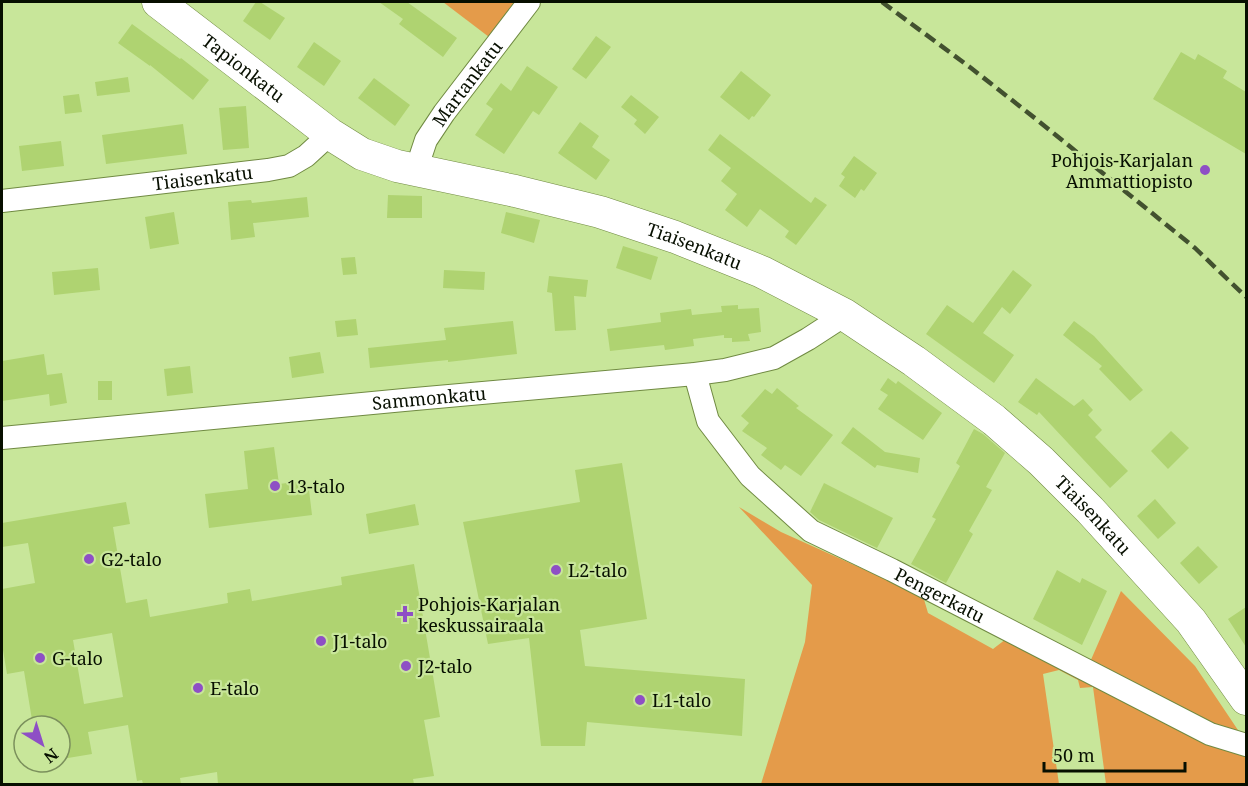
<svg xmlns="http://www.w3.org/2000/svg" width="1248" height="786" viewBox="0 0 1248 786" font-family="'Noto Serif',serif">
  <style>
    .green { fill: #e49b4a }
    .building { fill: #afd371; fill-rule: evenodd }
    .lines { fill: none; stroke-linecap: round; stroke-linejoin: round }
    .street-casing { stroke: #708a42; stroke-width: 24 }
    .secondary-casing { stroke: #708a42; stroke-width: 33 }
    .street { stroke: #fff; stroke-width: 22 }
    .secondary { stroke: #fff; stroke-width: 32 }
    .rail { stroke: #42512f; stroke-width: 4.5; stroke-dasharray: 12 6; stroke-linecap: butt }
    .poi-dot { fill: #8e4fc5; stroke: #c8e69a; stroke-width: 2 }
    .labels { text-anchor: middle; dominant-baseline: central; stroke-width: 4.5; stroke-linejoin: round; paint-order: stroke }
    .street-label { font-size: 18px; fill: #070f00; stroke: #c8e69a }
    .poi-label { font-size: 18px; fill: #070f00; stroke: #c8e69a; text-anchor: start }
  </style>
  <rect width="100%" height="100%" fill="#c8e69a"/>
  <g class="green">
    <polygon points="443,2 515,2 489,37"/>
    <polygon points="739,507 781,532 923,596 928,613 993,649 1006,639 1090,662 1121,591 1195,666 1246,742 1246,784 1106,784 1093,687 1080,688 1078,680 1059,670 1043,674 1059,784 761,784 805,642 812,585"/>
  </g>
  <g class="building">
    <polygon points="256,2 260,2 285,18 270,40 243,21"/>
    <polygon points="379,2 407,2 457,38 443,57 399,24 403,19"/>
    <polygon points="132,24 180,59 181,58 209,80 193,100 150,65 150,66 118,43"/>
    <polygon points="596,36 611,47 586,79 572,69"/>
    <polygon points="314,42 341,61 324,86 297,67"/>
    <polygon points="1181,52 1195,60 1198,54 1227,71 1223,78 1246,92 1246,154 1153,99"/>
    <polygon points="527,66 558,87 539,115 533,111 504,154 475,135 493,109 486,104 501,83 511,91"/>
    <polygon points="741,71 771,95 754,117 752,116 749,120 720,97"/>
    <polygon points="128,77 130,92 97,96 95,82"/>
    <polygon points="374,78 410,105 395,126 358,98"/>
    <polygon points="79,94 82,112 65,114 63,96"/>
    <polygon points="631,95 659,117 645,134 634,124 637,120 621,107"/>
    <polygon points="246,106 249,148 223,150 219,108"/>
    <polygon points="580,122 599,136 592,147 610,160 596,180 558,153"/>
    <polygon points="183,124 187,154 106,164 102,135"/>
    <polygon points="720,134 811,203 815,197 827,205 796,245 785,237 789,231 760,209 747,227 725,210 737,194 721,181 731,168 708,150"/>
    <polygon points="61,141 64,166 22,171 19,146"/>
    <polygon points="854,156 877,173 864,191 861,189 855,198 839,186 845,177 841,174"/>
    <polygon points="388,195 422,196 422,218 387,218"/>
    <polygon points="307,197 309,217 253,223 255,237 231,240 228,202 251,200 252,203"/>
    <polygon points="174,212 179,244 150,249 145,217"/>
    <polygon points="506,212 540,220 534,243 501,233"/>
    <polygon points="623,246 658,257 651,280 616,268"/>
    <polygon points="355,257 357,274 343,275 341,258"/>
    <polygon points="98,268 100,290 54,295 52,272"/>
    <polygon points="444,270 485,272 484,290 443,288"/>
    <polygon points="1013,270 1032,285 1010,314 1002,307 983,333 1014,355 994,383 926,334 947,305 973,323"/>
    <polygon points="549,276 588,280 586,297 574,296 576,330 555,331 552,293 547,292"/>
    <polygon points="738,305 738,309 759,308 761,332 748,334 750,341 732,342 732,338 724,338 724,335 693,339 694,346 665,350 664,345 610,351 607,329 661,322 660,313 691,309 692,315 722,312 721,306"/>
    <polygon points="356,319 358,335 337,337 335,321"/>
    <polygon points="513,321 517,354 448,362 448,360 370,368 368,348 446,340 444,328"/>
    <polygon points="1074,321 1094,336 1143,390 1130,401 1099,369 1102,366 1063,335"/>
    <polygon points="320,352 324,373 292,378 289,357"/>
    <polygon points="44,354 47,375 62,373 67,403 50,406 49,394 2,401 2,361"/>
    <polygon points="190,366 193,393 167,396 164,369"/>
    <polygon points="888,378 896,384 898,381 942,413 923,440 878,409 888,395 880,390"/>
    <polygon points="1036,378 1074,406 1083,399 1093,410 1088,415 1102,430 1095,437 1128,471 1110,488 1039,412 1037,415 1018,402"/>
    <rect x="98" y="381" width="14" height="19"/>
    <polygon points="777,388 799,406 796,408 833,435 801,476 785,465 781,470 761,455 767,448 742,431 749,423 741,416 765,389 772,394"/>
    <polygon points="853,427 885,452 920,458 918,473 877,465 875,468 841,443"/>
    <polygon points="974,429 983,434 1005,453 986,487 992,490 969,531 973,534 946,583 911,564 936,519 932,517 960,466 956,463"/>
    <polygon points="1171,431 1189,448 1168,469 1151,451"/>
    <polygon points="274,447 279,484 302,481 303,491 309,490 312,515 209,528 205,494 248,489 244,451"/>
    <polygon points="622,463 647,619 580,630 585,666 745,679 742,736 587,722 585,746 541,746 529,638 488,644 463,522 580,502 575,470"/>
    <polygon points="824,483 893,518 877,548 819,520 810,512"/>
    <polygon points="1155,499 1176,523 1158,539 1137,516"/>
    <path d="M126 502 130 524 113 527 126 603 147 599 150 617 228 603 227 593 250 589 252 601 342 585 341 577 414 564 440 717 424 720 434 776 413 779 414 784H218L217 772 180 778 181 784H143L142 780 137 781 128 725 88 732 92 754 62 759 60 748V726H33L24 671 7 674 2 644V589L35 583 28 543 2 547V523ZM112 633 123 697 84 704 73 640Z"/>
    <polygon points="415,504 419,525 369,534 366,514"/>
    <polygon points="1198,546 1218,567 1199,584 1180,563"/>
    <polygon points="1057,570 1080,583 1082,578 1107,591 1082,645 1033,619"/>
    <polygon points="1246,607 1246,647 1228,619"/>
  </g>
  <g class="lines">
    <defs>
      <g id="street">
        <path id="s1" d="M419 171 421 155 426 140 444 113 529 2"/>
        <path id="s2" d="M2 201 268 170 289 166 306 156 330 134"/>
        <path id="s3" d="M695 374 708 421 750 476 811 531 892 570 1210 734 1246 745"/>
        <path id="s4" d="M2 438 404 400 695 374 725 370 774 358 808 339 845 315"/>
      </g>
      <g id="secondary">
        <path id="s5" d="M158 2 330 134 362 154 397 166 515 191 600 212 675 237 762 272 845 315 914 361 994 420 1041 461 1090 510 1191 621 1246 699"/>
      </g>
    </defs>
    <use href="#street" class="street-casing"/>
    <use href="#secondary" class="secondary-casing"/>
    <use href="#street" class="street"/>
    <use href="#secondary" class="secondary"/>
    <polyline class="rail" points="882,2 971,68 1036,119 1195,248 1246,297"/>
  </g>
  <g class="poi-dot">
    <circle cx="1205" cy="170" r="6"/>
    <circle cx="275" cy="486" r="6"/>
    <circle cx="89" cy="559" r="6"/>
    <circle cx="556" cy="570" r="6"/>
    <path d="M402 605h6v6h6v6h-6v6h-6v-6h-6v-6h6z"/>
    <circle cx="321" cy="641" r="6"/>
    <circle cx="40" cy="658" r="6"/>
    <circle cx="406" cy="666" r="6"/>
    <circle cx="198" cy="688" r="6"/>
    <circle cx="640" cy="700" r="6"/>
  </g>
  <g class="labels">
    <g class="street-label">
      <text stroke="none"><textPath href="#s5" startOffset="108">Tapionkatu</textPath></text>
      <text stroke="none"><textPath href="#s1" startOffset="102">Martankatu</textPath></text>
      <text stroke="none"><textPath href="#s2" startOffset="202">Tiaisenkatu</textPath></text>
      <text stroke="none"><textPath href="#s5" startOffset="600">Tiaisenkatu</textPath></text>
      <text stroke="none"><textPath href="#s4" startOffset="429">Sammonkatu</textPath></text>
      <text stroke="none"><textPath href="#s5" startOffset="1086">Tiaisenkatu</textPath></text>
      <text stroke="none"><textPath href="#s3" startOffset="344">Pengerkatu</textPath></text>
    </g>
    <g class="poi-label">
      <text x="1193" y="160" text-anchor="end">Pohjois-Karjalan<tspan x="1193" dy="21">Ammattiopisto</tspan></text>
      <text x="287" y="486">13-talo</text>
      <text x="101" y="559">G2-talo</text>
      <text x="568" y="570">L2-talo</text>
      <text x="418" y="604">Pohjois-Karjalan<tspan x="418" dy="21">keskussairaala</tspan></text>
      <text x="333" y="641">J1-talo</text>
      <text x="52" y="658">G-talo</text>
      <text x="418" y="666">J2-talo</text>
      <text x="210" y="688">E-talo</text>
      <text x="652" y="700">L1-talo</text>
    </g>
  </g>
  <rect width="1248" height="786" fill="none" stroke="#070f00" stroke-width="6"/>
  <g transform="translate(42 744) rotate(142)"><circle r="28" fill="#c8e69a" stroke="#7b905c" stroke-width="1.5"/>
  <path d="M0-4.5L10 22L0 15L-10 22Z" fill="#8e4fc5"/>
  <text y="-9" font-size="16" font-weight="bold" text-anchor="middle" fill="#070f00">N</text>
  </g>
  <path d="M1044 762v9h141v-9" fill="none" stroke="#070f00" stroke-width="3"/>
  <text x="1053" y="762" font-size="18" fill="#070f00" stroke="#c8e69a" stroke-width="4.5" paint-order="stroke">50 m</text>
</svg>
